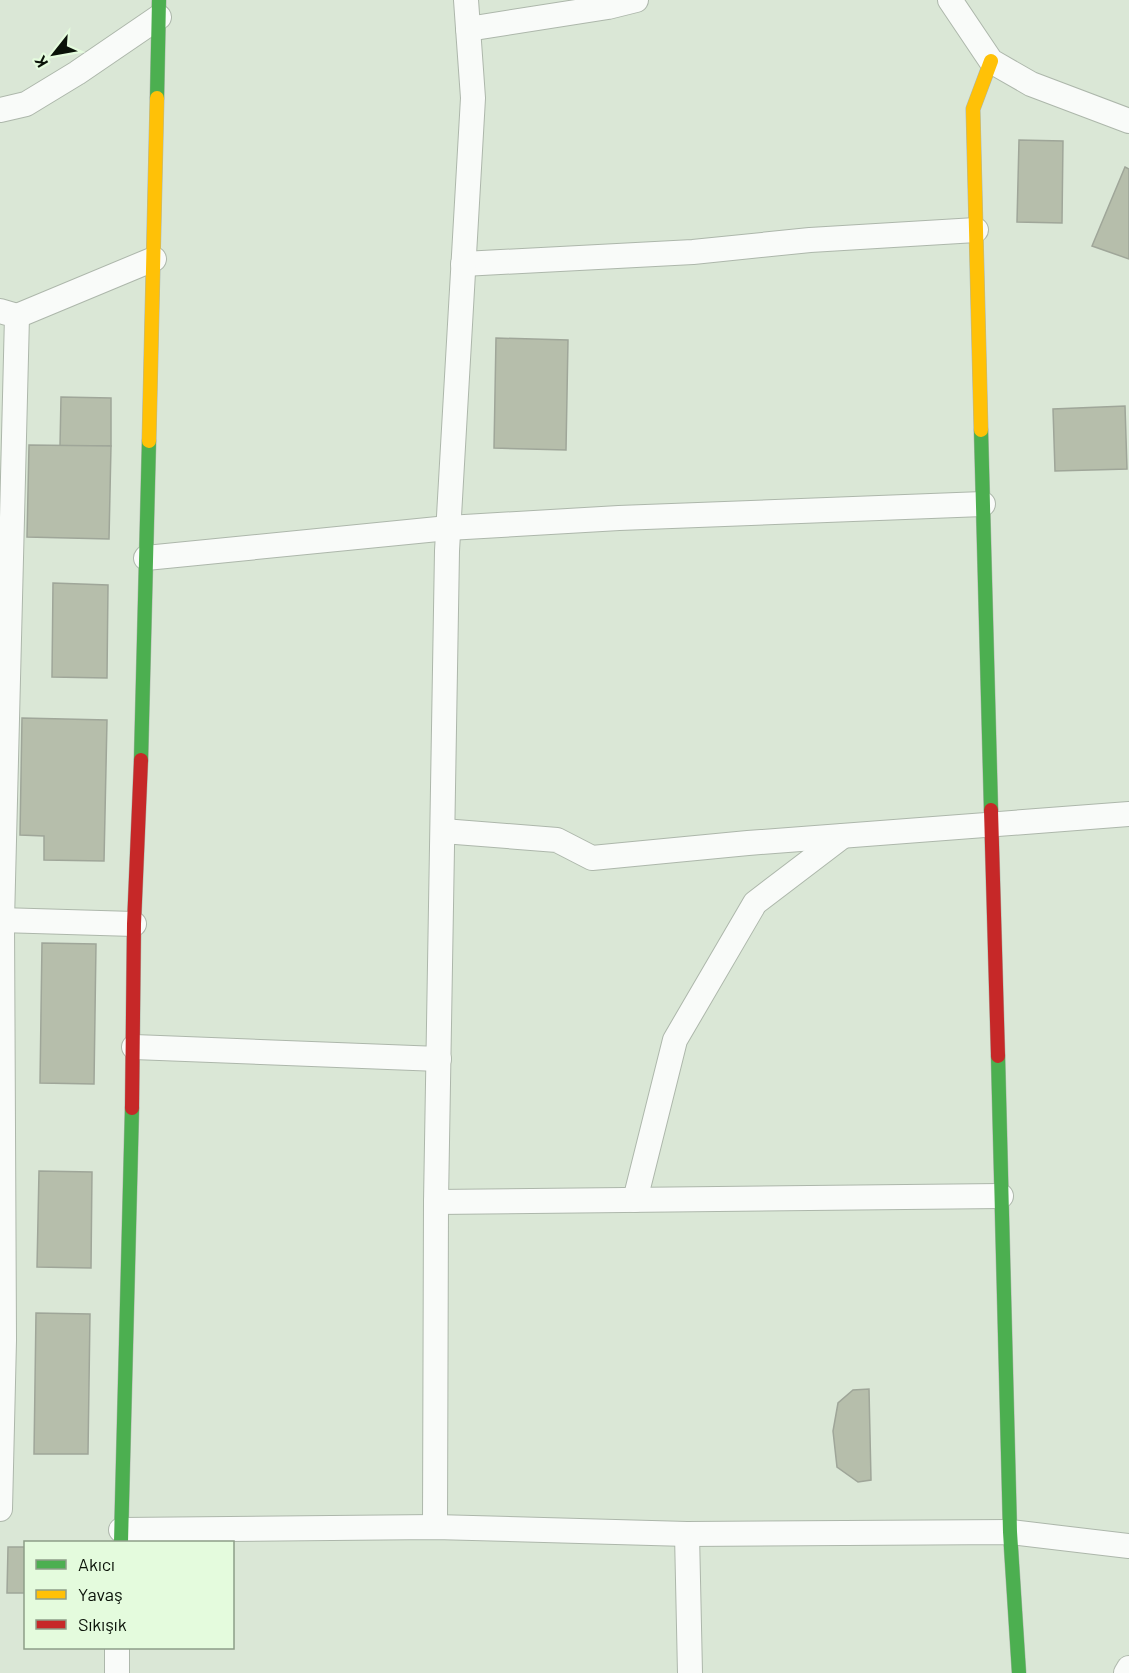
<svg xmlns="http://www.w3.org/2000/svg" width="1129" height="1673" viewBox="0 0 1129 1673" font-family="Barlow,sans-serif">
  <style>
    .building { fill: #b6beab; stroke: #9fa699; stroke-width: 1.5 }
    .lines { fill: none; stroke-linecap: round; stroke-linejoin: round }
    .street-casing { stroke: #adb7ab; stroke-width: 26 }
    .fast-casing { stroke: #adb7ab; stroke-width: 15 }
    .slow-casing { stroke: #adb7ab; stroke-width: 15 }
    .jam-casing { stroke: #adb7ab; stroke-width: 15 }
    .street { stroke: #f9fbf9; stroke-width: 24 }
    .fast { stroke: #4caf50; stroke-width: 14 }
    .slow { stroke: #ffc107; stroke-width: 14 }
    .jam { stroke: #c62828; stroke-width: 14 }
  </style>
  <rect width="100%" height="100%" fill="#dae7d6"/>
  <g class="building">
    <polygon points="1019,140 1063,141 1062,223 1017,222"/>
    <polygon points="1125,167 1129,169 1129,259 1092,246"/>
    <polygon points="496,338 568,340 566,450 494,448"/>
    <polygon points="61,397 111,398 111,446 60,446"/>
    <polygon points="1125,406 1127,469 1055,471 1053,409"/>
    <polygon points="29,445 111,446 109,539 27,537"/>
    <polygon points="53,583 108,585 107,678 52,677"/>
    <polygon points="22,718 107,720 104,861 44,860 44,836 20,835"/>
    <polygon points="42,943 96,944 94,1084 40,1083"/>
    <polygon points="39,1171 92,1172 91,1268 37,1267"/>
    <polygon points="36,1313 90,1314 88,1454 34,1454"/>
    <polygon points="869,1389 871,1480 858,1482 837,1467 833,1431 838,1403 853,1390"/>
    <polygon points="8,1547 26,1547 26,1593 7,1593"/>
  </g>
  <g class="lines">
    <defs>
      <g id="street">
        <polyline points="950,0 991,61 1031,84 1129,121"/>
        <polyline points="468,29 608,7 636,0"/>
        <polyline points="0,110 26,104 77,73 159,17"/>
        <polyline points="463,264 693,252 810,240 976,230"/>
        <polyline points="0,311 17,316 2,921 4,1340 0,1509"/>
        <polyline points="17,316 154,259"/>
        <polyline points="146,558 448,528 619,518 983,504"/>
        <polyline points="443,831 557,840 592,858 748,843 1129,814"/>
        <polyline points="0,920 134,924"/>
        <polyline points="134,1047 439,1059"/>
        <polyline points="635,1200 675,1040 755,903 843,836"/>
        <polyline points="436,1202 1001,1196"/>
        <polyline points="435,1527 436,1202 447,551 473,98 466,0"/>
        <polyline points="121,1530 435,1527 687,1534 1010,1532 1129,1546"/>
        <polyline points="687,1534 690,1673"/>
        <polyline points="117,1673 117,1648"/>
        <polyline points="1126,1673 1129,1668"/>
      </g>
      <g id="fast">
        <polyline points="157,98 159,0"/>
        <polyline points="981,430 991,810"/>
        <polyline points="141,760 149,441"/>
        <polyline points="998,1056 1010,1532 1019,1673"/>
        <polyline points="121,1542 132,1108"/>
      </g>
      <g id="slow">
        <polyline points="981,430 973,109 991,61"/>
        <polyline points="149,441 157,98"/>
      </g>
      <g id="jam">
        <polyline points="991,810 998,1056"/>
        <polyline points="132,1108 134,924 141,760"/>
      </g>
    </defs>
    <use href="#street" class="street-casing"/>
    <use href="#fast" class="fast-casing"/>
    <use href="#slow" class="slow-casing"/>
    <use href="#jam" class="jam-casing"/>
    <use href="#street" class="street"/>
    <use href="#fast" class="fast"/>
    <use href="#slow" class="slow"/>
    <use href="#jam" class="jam"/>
  </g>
  <rect x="24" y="1541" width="210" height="108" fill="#e4fbdd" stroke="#8d9e88" stroke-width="1.5"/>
  <rect x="36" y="1560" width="30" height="9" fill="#4caf50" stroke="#8d9e88" stroke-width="1.5"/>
  <text x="78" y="1571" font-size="18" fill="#0a1208">Akıcı</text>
  <rect x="36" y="1590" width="30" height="9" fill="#ffc107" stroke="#8d9e88" stroke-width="1.5"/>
  <text x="78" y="1601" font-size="18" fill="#0a1208">Yavaş</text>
  <rect x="36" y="1620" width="30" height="9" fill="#c62828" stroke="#8d9e88" stroke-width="1.5"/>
  <text x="78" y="1631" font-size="18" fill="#0a1208">Sıkışık</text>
  <g transform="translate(54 54) rotate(239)" stroke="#e4fbdd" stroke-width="4.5" paint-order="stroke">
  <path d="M0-4.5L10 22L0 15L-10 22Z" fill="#0a1208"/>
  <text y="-9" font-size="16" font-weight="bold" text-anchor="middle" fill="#0a1208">K</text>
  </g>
</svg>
